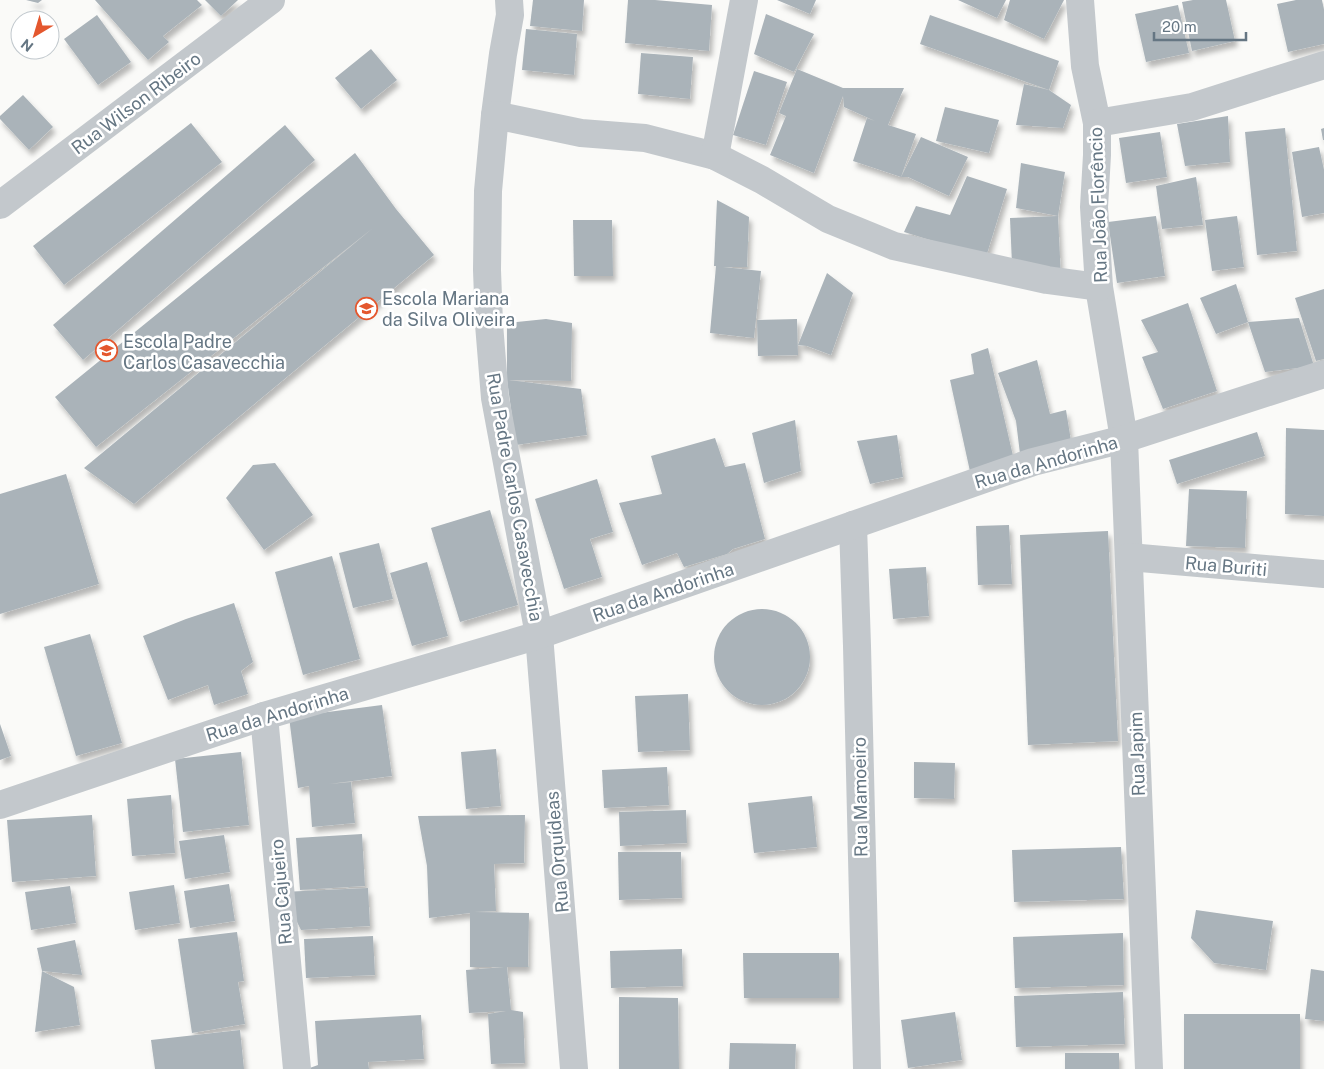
<svg xmlns="http://www.w3.org/2000/svg" width="1324" height="1069" viewBox="0 0 1324 1069" font-family="'Public Sans',sans-serif">
  <style>
    .building { fill: #aab3b9; filter: url(#shadow) }
    .lines { fill: none; stroke-linecap: round; stroke-linejoin: round }
    .street { stroke: #c3c8cc; stroke-width: 28 }
    .labels { text-anchor: middle; dominant-baseline: central; stroke-width: 5; stroke-linejoin: round; paint-order: stroke }
    .street-label { font-size: 18px; fill: #657683; stroke: #fff }
    .poi-label { font-size: 18px; fill: #657683; stroke: #fff; text-anchor: start }
  </style>
  <defs>
    <filter id="shadow"><feDropShadow dx="3" dy="5.5" stdDeviation="2.5" flood-color="#0004"/></filter>
  </defs>
  <rect width="100%" height="100%" fill="#fafaf8"/>
  <g class="building">
    <polygon points="26,0 42,0 38,3"/>
    <polygon points="95,0 197,0 202,5 163,36 169,42 148,60"/>
    <polygon points="205,0 238,0 221,16"/>
    <polygon points="533,0 584,0 582,31 530,26"/>
    <polygon points="628,0 655,0 712,5 709,51 625,43"/>
    <polygon points="777,0 816,0 810,14"/>
    <polygon points="958,0 1006,0 997,18"/>
    <polygon points="1010,0 1064,0 1044,39 1004,20"/>
    <polygon points="1193,0 1226,0 1235,41 1192,51 1182,2"/>
    <polygon points="1296,0 1322,0 1324,10 1324,44 1288,52 1277,4"/>
    <polygon points="1178,5 1189,53 1146,62 1135,14"/>
    <polygon points="766,14 814,34 794,72 754,54"/>
    <polygon points="97,15 131,62 98,85 64,39"/>
    <polygon points="930,15 1059,61 1049,90 920,44"/>
    <polygon points="526,29 577,34 574,75 522,70"/>
    <polygon points="371,49 397,80 361,109 335,78"/>
    <polygon points="641,53 693,57 690,99 638,94"/>
    <polygon points="797,69 843,88 904,88 888,125 916,134 901,177 853,161 867,118 875,121 844,107 843,96 814,173 770,155 786,116 779,113"/>
    <polygon points="754,71 787,82 766,145 733,135"/>
    <polygon points="1024,84 1049,90 1071,105 1063,128 1016,125"/>
    <polygon points="23,95 53,127 29,150 0,119 0,116"/>
    <polygon points="945,107 999,120 989,153 936,141"/>
    <polygon points="1228,116 1230,162 1185,166 1177,124"/>
    <polygon points="191,123 222,162 64,285 33,246"/>
    <polygon points="285,125 315,160 83,360 53,325"/>
    <polygon points="1285,128 1297,251 1257,255 1245,132"/>
    <polygon points="1324,128 1324,140 1323,140 1321,129"/>
    <polygon points="1160,132 1167,177 1126,183 1119,138"/>
    <polygon points="921,137 968,157 949,196 908,177 901,177"/>
    <polygon points="1319,147 1324,170 1324,213 1302,217 1292,152"/>
    <polygon points="355,153 396,209 434,255 134,504 84,468 373,228 96,447 55,397"/>
    <polygon points="1021,163 1065,172 1058,216 1016,208"/>
    <polygon points="967,176 1007,189 986,257 904,232 916,206 950,215"/>
    <polygon points="1196,177 1203,225 1162,229 1156,186"/>
    <polygon points="717,200 749,217 747,267 723,267 761,271 754,338 710,333 716,266 714,266"/>
    <polygon points="1058,216 1061,278 1012,264 1010,218"/>
    <polygon points="1156,216 1165,276 1117,283 1108,222"/>
    <polygon points="1237,216 1244,267 1212,271 1205,220"/>
    <polygon points="573,220 612,220 613,276 574,276"/>
    <polygon points="827,273 853,293 831,355 807,346 798,345"/>
    <polygon points="1236,284 1248,322 1216,334 1200,298"/>
    <polygon points="1324,289 1324,359 1316,361 1295,298"/>
    <polygon points="1188,303 1217,391 1163,409 1142,357 1158,352 1141,320"/>
    <polygon points="1299,318 1314,366 1265,372 1248,322"/>
    <polygon points="546,319 572,323 571,381 509,380 581,389 587,435 516,445 507,380 507,323"/>
    <polygon points="797,319 798,355 758,356 757,320"/>
    <polygon points="988,348 1014,460 971,476 950,380 974,374 971,354"/>
    <polygon points="1037,360 1050,414 1066,410 1072,447 1020,454 1016,421 998,373"/>
    <polygon points="795,420 801,471 764,483 752,433"/>
    <polygon points="1286,428 1324,430 1324,516 1285,514"/>
    <polygon points="1257,432 1265,456 1177,484 1169,460"/>
    <polygon points="897,435 903,477 870,484 857,441"/>
    <polygon points="715,438 725,467 745,463 765,539 733,549 727,554 684,567 677,553 642,565 619,503 662,494 651,456"/>
    <polygon points="275,463 313,515 264,550 226,498 253,465"/>
    <polygon points="66,474 99,584 0,614 0,494"/>
    <polygon points="597,479 613,532 590,539 602,577 564,589 535,499"/>
    <polygon points="1189,489 1247,491 1245,548 1186,546"/>
    <polygon points="490,510 518,605 460,622 431,528"/>
    <polygon points="1009,525 1012,584 978,585 976,526"/>
    <polygon points="1108,531 1118,741 1028,745 1020,535"/>
    <polygon points="379,543 393,599 353,608 339,553"/>
    <polygon points="332,556 360,659 303,675 275,572"/>
    <polygon points="427,562 448,636 412,646 390,573"/>
    <polygon points="926,567 929,616 893,619 889,569"/>
    <polygon points="234,603 253,662 241,671 248,694 214,705 208,685 168,700 143,636 186,619"/>
    <circle cx="762" cy="657" r="48"/>
    <polygon points="90,634 122,743 76,756 44,647"/>
    <polygon points="688,694 690,750 638,752 635,696"/>
    <polygon points="382,705 392,776 329,784 351,782 355,823 312,827 309,786 298,788 289,717"/>
    <polygon points="0,724 11,756 0,760"/>
    <polygon points="496,749 501,806 466,809 461,752"/>
    <polygon points="241,752 249,825 183,832 175,759"/>
    <polygon points="914,762 955,763 954,799 914,798"/>
    <polygon points="667,767 669,805 604,808 602,770"/>
    <polygon points="171,795 175,853 132,856 127,799"/>
    <polygon points="812,796 817,847 754,853 748,803"/>
    <polygon points="686,810 687,843 620,846 619,812"/>
    <polygon points="92,815 96,876 12,882 7,820"/>
    <polygon points="525,815 524,863 494,864 496,911 474,912 529,913 528,967 507,967 511,1010 523,1012 525,1063 491,1064 488,1014 506,1011 469,1013 466,970 504,967 470,967 470,913 429,918 427,866 418,816"/>
    <polygon points="362,834 365,886 300,890 296,838"/>
    <polygon points="224,835 230,872 185,879 179,841"/>
    <polygon points="1121,847 1124,899 1014,902 1012,850"/>
    <polygon points="618,852 681,852 682,898 619,900"/>
    <polygon points="229,884 235,921 190,928 184,891"/>
    <polygon points="174,885 180,923 135,930 129,892"/>
    <polygon points="70,886 76,923 31,930 25,892"/>
    <polygon points="368,888 370,926 301,930 282,892"/>
    <polygon points="1196,910 1273,921 1266,970 1214,963 1191,938"/>
    <polygon points="237,932 244,981 238,982 245,1024 192,1033 178,939"/>
    <polygon points="1123,933 1124,985 1015,988 1013,937"/>
    <polygon points="373,936 375,975 306,978 304,939"/>
    <polygon points="75,940 82,975 42,971 37,948"/>
    <polygon points="682,949 683,986 611,988 610,951"/>
    <polygon points="743,953 839,953 839,998 744,998"/>
    <polygon points="1311,969 1324,971 1324,1021 1305,1019"/>
    <polygon points="42,971 74,987 80,1025 35,1032"/>
    <polygon points="1123,992 1125,1044 1016,1047 1014,996"/>
    <polygon points="619,997 678,998 679,1069 619,1069"/>
    <polygon points="955,1012 962,1060 908,1068 901,1020"/>
    <rect x="1184" y="1014" width="116" height="55"/>
    <polygon points="421,1015 424,1059 368,1062 369,1069 307,1069 318,1065 315,1021"/>
    <polygon points="240,1030 244,1069 155,1069 151,1040"/>
    <polygon points="730,1043 796,1044 795,1069 729,1069"/>
    <rect x="1065" y="1053" width="54" height="16"/>
  </g>
  <g class="lines">
    <g class="street">
      <polyline points="509,0 510,15 503,54 495,115 488,191 487,270 489,324 495,398 539,635 574,1069"/>
      <polyline points="1080,0 1085,66 1097,123 1097,155 1094,207 1099,287 1124,439 1149,1069"/>
      <polyline points="495,115 581,133 645,138 715,156 762,180 828,219 894,246 1047,280 1099,287"/>
      <polyline points="1097,123 1192,107 1324,65"/>
      <polyline points="715,156 744,0"/>
      <polyline points="0,205 271,0"/>
      <polyline points="853,525 857,646 867,1069"/>
      <polyline points="1129,557 1324,574"/>
      <polyline points="264,716 297,1069"/>
      <polyline points="0,805 264,716 539,635 1033,462 1124,439 1324,374"/>
    </g>
  </g>
  <defs>
    <symbol id="school-ring" viewBox="-11 -11 22 22"><circle r="9.5" fill="#fff" stroke="#e4572e" stroke-width="1.5"/><path d="M0-5L7-2L0 1L-7-2ZM-4 1L0 2.5L4 1V4Q0 6-4 4Z" fill="#e4572e"/></symbol>
  </defs>
  <g fill-rule="evenodd">
    <use href="#school-ring" x="354" y="296" width="25" height="25"/>
    <use href="#school-ring" x="94" y="338" width="25" height="25"/>
  </g>
  <g class="labels">
    <g class="street-label">
      <text transform="translate(136 103) rotate(-37)">Rua Wilson Ribeiro</text>
      <text transform="translate(1098 205) rotate(-92)">Rua João Florêncio</text>
      <text transform="translate(1046 462) rotate(-16)">Rua da Andorinha</text>
      <text transform="translate(515 497) rotate(80)">Rua Padre Carlos Casavecchia</text>
      <text transform="translate(1226 566) rotate(5)">Rua Buriti</text>
      <text transform="translate(663 592) rotate(-19)">Rua da Andorinha</text>
      <text transform="translate(277 714) rotate(-17)">Rua da Andorinha</text>
      <text transform="translate(1137 754) rotate(-92)">Rua Japim</text>
      <text transform="translate(860 797) rotate(-91)">Rua Mamoeiro</text>
      <text transform="translate(557 852) rotate(-95)">Rua Orquídeas</text>
      <text transform="translate(281 892) rotate(-95)">Rua Cajueiro</text>
    </g>
    <g class="poi-label">
      <text x="382" y="298">Escola Mariana<tspan x="382" dy="21">da Silva Oliveira</tspan></text>
      <text x="123" y="341">Escola Padre<tspan x="123" dy="21">Carlos Casavecchia</tspan></text>
    </g>
  </g>
  <g transform="translate(35 35) rotate(218)"><circle r="24" fill="#ffffff" stroke="#c1c8cd"/>
  <path d="M0-4L9 19L0 12L-9 19Z" fill="#e4572e"/>
  <text y="-8" font-size="14" font-weight="bold" text-anchor="middle" fill="#657683">N</text>
  </g>
  <path d="M1154 32v8h92v-8" fill="none" stroke="#657683" stroke-width="2.5"/>
  <text x="1162" y="32" font-size="15" fill="#657683" stroke="#ffffff" stroke-width="4" paint-order="stroke">20 m</text>
</svg>
